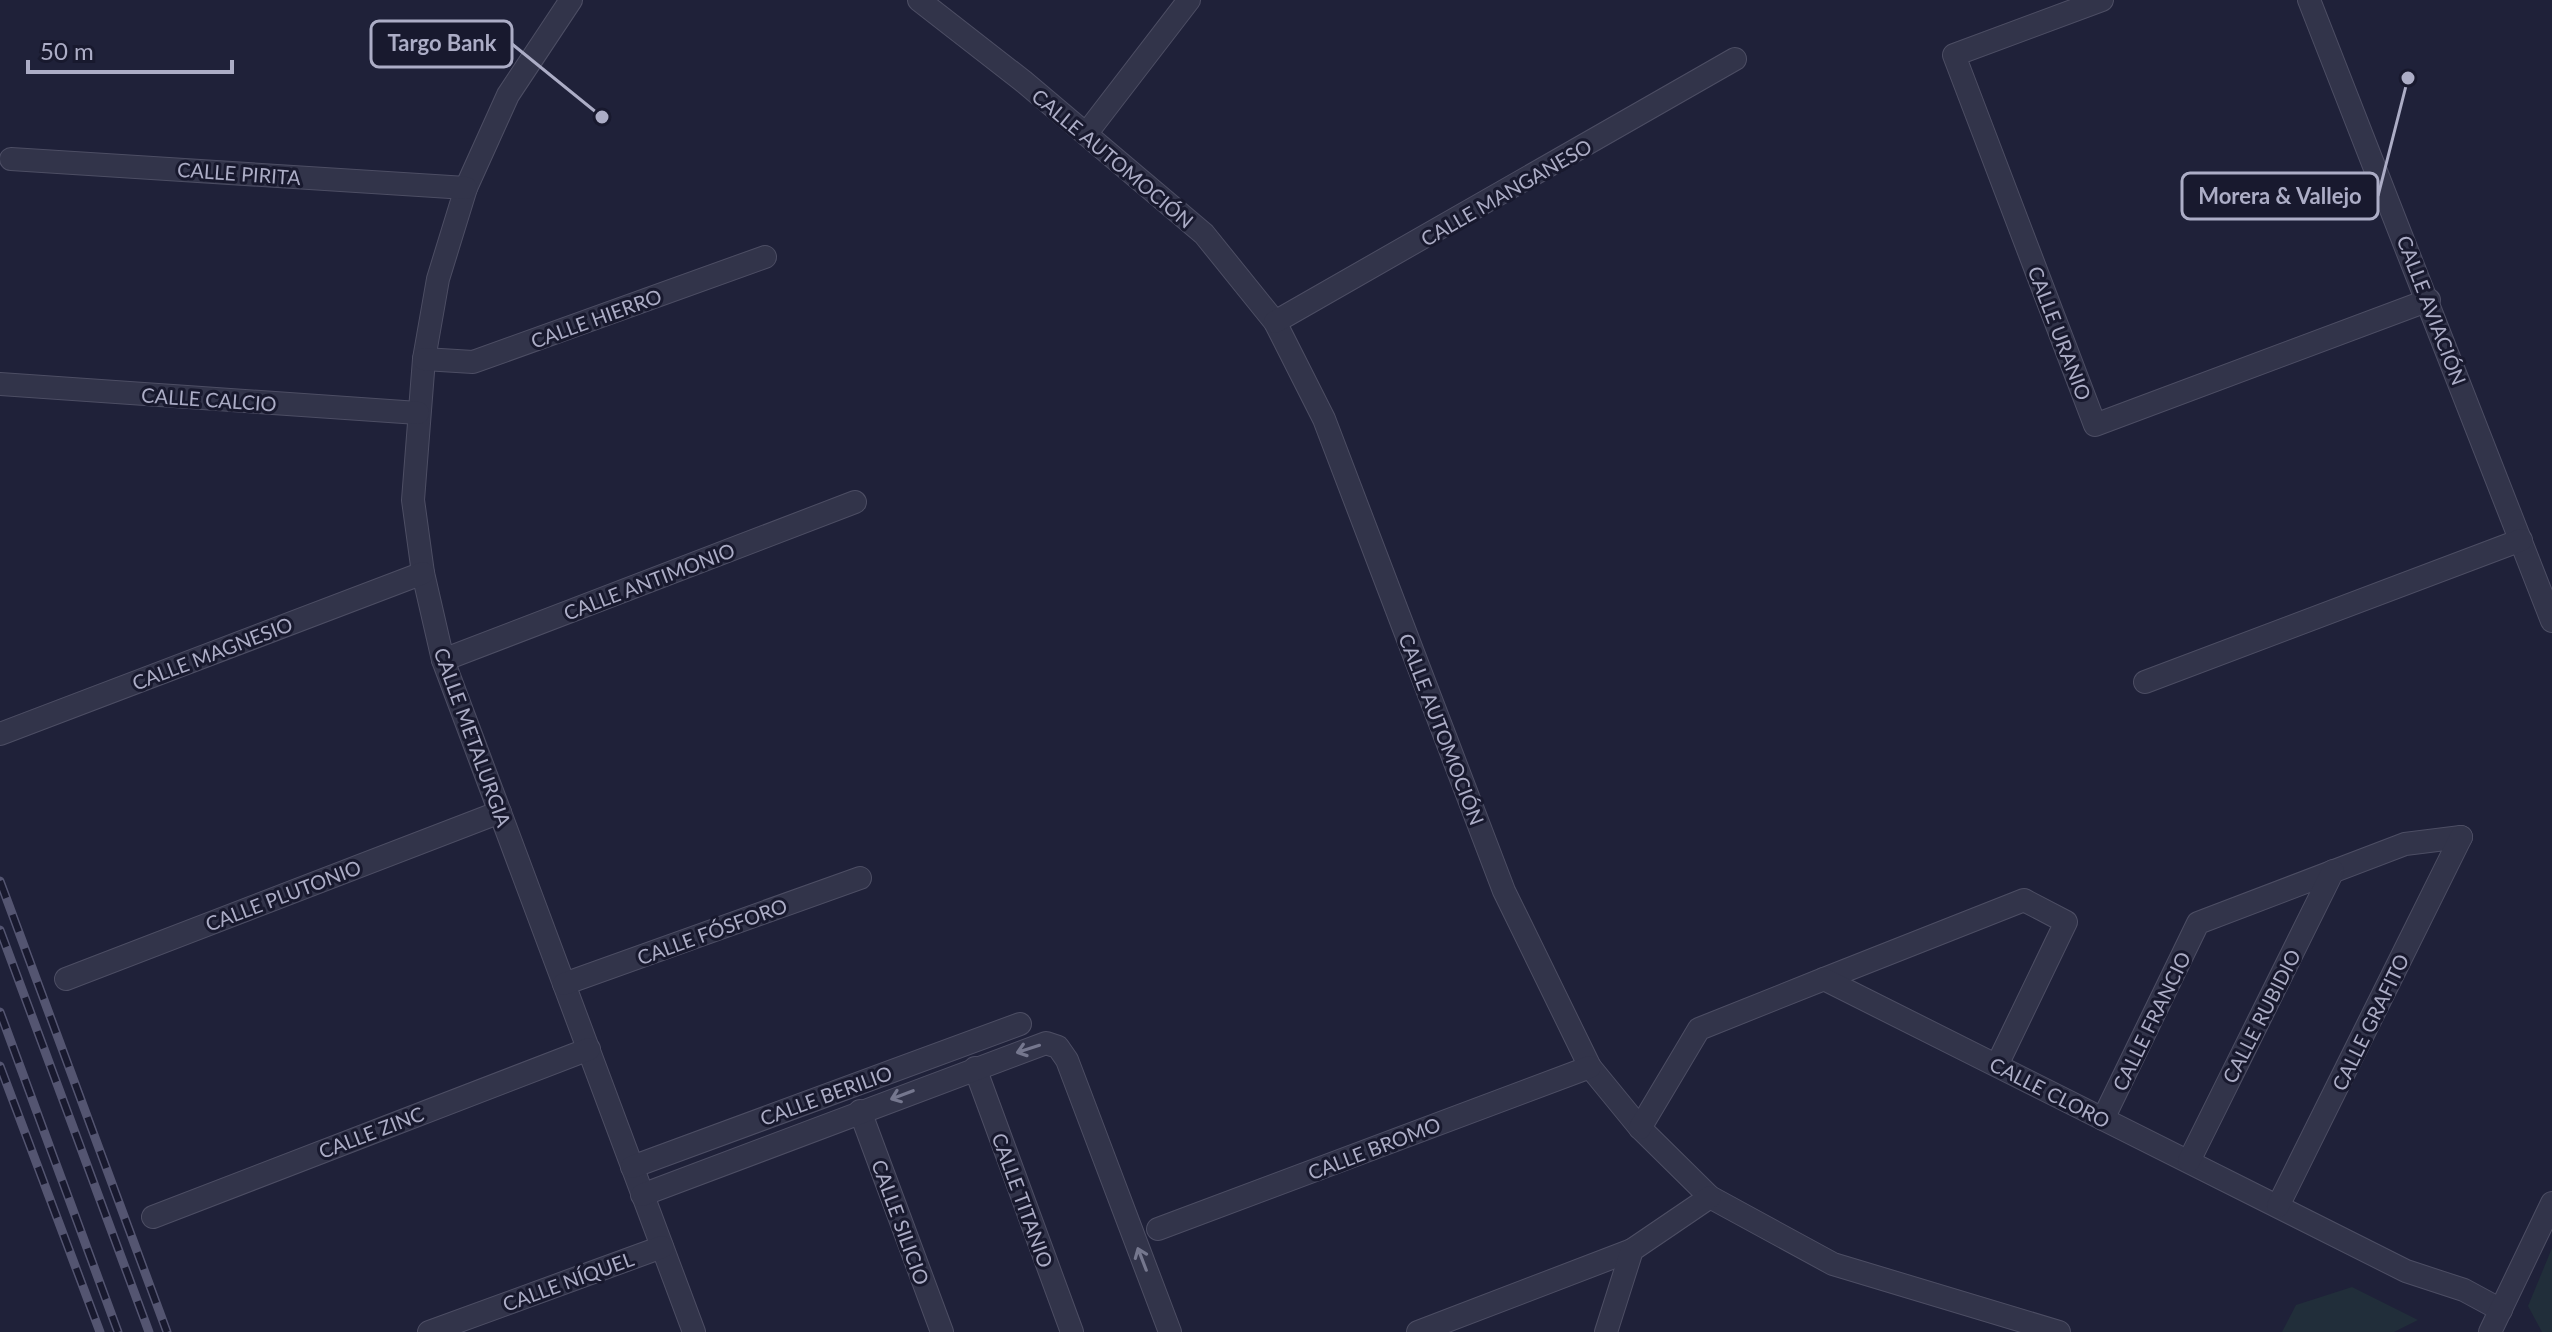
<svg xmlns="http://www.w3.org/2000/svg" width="2552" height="1332" viewBox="0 0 2552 1332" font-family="Lato,sans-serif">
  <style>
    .green { fill: #212e3a }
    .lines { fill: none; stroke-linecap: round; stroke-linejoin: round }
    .street-casing { stroke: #4d4e64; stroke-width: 24 }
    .street { stroke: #32344a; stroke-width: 22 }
    .rail-casing { stroke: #545571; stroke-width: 9 }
    .rail { stroke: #18192e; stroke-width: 6; stroke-dasharray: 18; stroke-linecap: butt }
    .oneway { stroke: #75778e }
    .labels { text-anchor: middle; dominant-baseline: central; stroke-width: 6; stroke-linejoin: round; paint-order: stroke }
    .street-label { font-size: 20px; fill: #acadc6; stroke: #18192e }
    .leader { fill: none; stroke: #acadc6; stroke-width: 3 }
    .callout-dot { fill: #acadc6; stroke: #18192e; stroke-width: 3 }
    .callout { fill: #18192e; stroke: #acadc6; stroke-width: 3 }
    .callout-label { font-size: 22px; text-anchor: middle; font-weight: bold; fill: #acadc6 }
  </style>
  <rect width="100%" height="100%" fill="#1f2139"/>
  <g class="green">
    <polygon points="2552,1248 2552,1332 2542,1332 2528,1306"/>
    <polygon points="2352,1287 2418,1320 2394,1332 2282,1332 2296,1305"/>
  </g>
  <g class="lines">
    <defs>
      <g id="street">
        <polyline points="571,0 508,95 466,188 438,279 424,359 413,500 423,573 443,660 694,1332"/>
        <polyline points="919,0 1023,81 1204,234 1275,322 1324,419 1504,891 1590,1067 1640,1128 1710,1197 1833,1264 2059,1332"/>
        <polyline points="2102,0 1954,55 2095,425 2429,300"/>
        <polyline points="2309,0 2552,621"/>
        <polyline points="1086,134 1189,0"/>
        <polyline points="11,159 466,188"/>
        <polyline points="1275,322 1735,59"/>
        <polyline points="424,359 473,362 765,257"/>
        <polyline points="0,384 418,413"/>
        <polyline points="443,660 855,502"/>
        <polyline points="2145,682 2521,540"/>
        <polyline points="0,734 423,573"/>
        <polyline points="66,979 500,812"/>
        <polyline points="1824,979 2024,900 2066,922 1997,1065"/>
        <polyline points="564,984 860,878"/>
        <polyline points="975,1068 1072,1332"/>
        <polyline points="860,1111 942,1332"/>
        <polyline points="2103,1119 2198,923 2405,844 2461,837"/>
        <polyline points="1640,1128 1699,1029 1824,979 2406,1271 2464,1290 2501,1310"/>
        <polyline points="2189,1161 2333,871"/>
        <polyline points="632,1167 1020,1024"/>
        <polyline points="642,1195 1046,1043 1058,1047 1067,1060 1170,1332"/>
        <polyline points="2278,1206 2461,837"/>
        <polyline points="153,1217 589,1049"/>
        <polyline points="1158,1229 1590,1067"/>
        <polyline points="429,1332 662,1247"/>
        <polyline points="1418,1332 1632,1250"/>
        <polyline points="1606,1332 1632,1250 1710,1197"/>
        <polyline points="2490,1332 2552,1203"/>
      </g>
    </defs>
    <use href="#street" class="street-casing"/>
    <use href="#street" class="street"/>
    <defs>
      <g id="rail">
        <polyline points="0,881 167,1332"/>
        <polyline points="0,930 149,1332"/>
        <polyline points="0,1012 118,1332"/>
        <polyline points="0,1066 100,1332"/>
      </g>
    </defs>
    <use href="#rail" class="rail-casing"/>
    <use href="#rail" class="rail"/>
  </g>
  <defs><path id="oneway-shaft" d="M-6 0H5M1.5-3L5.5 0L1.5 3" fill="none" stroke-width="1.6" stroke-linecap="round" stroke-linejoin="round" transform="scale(2)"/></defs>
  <g class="oneway">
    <use href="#oneway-shaft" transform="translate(1028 1049) rotate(162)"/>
    <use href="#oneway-shaft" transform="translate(902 1095) rotate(159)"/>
    <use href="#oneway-shaft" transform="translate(1142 1259) rotate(-111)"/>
  </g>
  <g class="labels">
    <g class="street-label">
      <text transform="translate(1113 158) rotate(40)">CALLE AUTOMOCIÓN</text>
      <text transform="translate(239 173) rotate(4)">CALLE PIRITA</text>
      <text transform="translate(1506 192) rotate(-30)">CALLE MANGANESO</text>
      <text transform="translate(2432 310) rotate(69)">CALLE AVIACIÓN</text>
      <text transform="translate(596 318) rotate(-20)">CALLE HIERRO</text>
      <text transform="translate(2060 333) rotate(69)">CALLE URANIO</text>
      <text transform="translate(209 399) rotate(4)">CALLE CALCIO</text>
      <text transform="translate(649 581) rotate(-21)">CALLE ANTIMONIO</text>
      <text transform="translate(212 653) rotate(-21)">CALLE MAGNESIO</text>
      <text transform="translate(1442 729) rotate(69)">CALLE AUTOMOCIÓN</text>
      <text transform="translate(473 737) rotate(70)">CALLE METALURGIA</text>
      <text transform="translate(283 895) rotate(-21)">CALLE PLUTONIO</text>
      <text transform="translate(712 931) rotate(-20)">CALLE FÓSFORO</text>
      <text transform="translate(2261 1016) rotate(-63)">CALLE RUBIDIO</text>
      <text transform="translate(2151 1021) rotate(-64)">CALLE FRANCIO</text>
      <text transform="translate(2370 1022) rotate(-64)">CALLE GRAFITO</text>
      <text transform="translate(2050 1092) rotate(27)">CALLE CLORO</text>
      <text transform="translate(826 1095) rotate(-20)">CALLE BERILIO</text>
      <text transform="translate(371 1132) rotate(-21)">CALLE ZINC</text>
      <text transform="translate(1374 1148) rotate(-21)">CALLE BROMO</text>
      <text transform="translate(1023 1200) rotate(70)">CALLE TITANIO</text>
      <text transform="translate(901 1222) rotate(70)">CALLE SILICIO</text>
      <text transform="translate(568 1281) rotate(-20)">CALLE NÍQUEL</text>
    </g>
  </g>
  <path class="leader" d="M602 117L512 44M2408 78L2378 196"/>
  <g class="callout-dot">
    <circle cx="602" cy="117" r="8"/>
    <circle cx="2408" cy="78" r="8"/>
  </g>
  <g class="callout">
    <rect x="371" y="21" width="141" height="46" rx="8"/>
    <rect x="2182" y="173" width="196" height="46" rx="8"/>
  </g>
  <g class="callout-label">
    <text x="442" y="51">Targo Bank</text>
    <text x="2280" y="204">Morera &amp; Vallejo</text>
  </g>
  <path d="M28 60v12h204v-12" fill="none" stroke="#acadc6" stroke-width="4"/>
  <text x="40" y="60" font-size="24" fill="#acadc6" stroke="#18192e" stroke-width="6" paint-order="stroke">50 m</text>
</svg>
